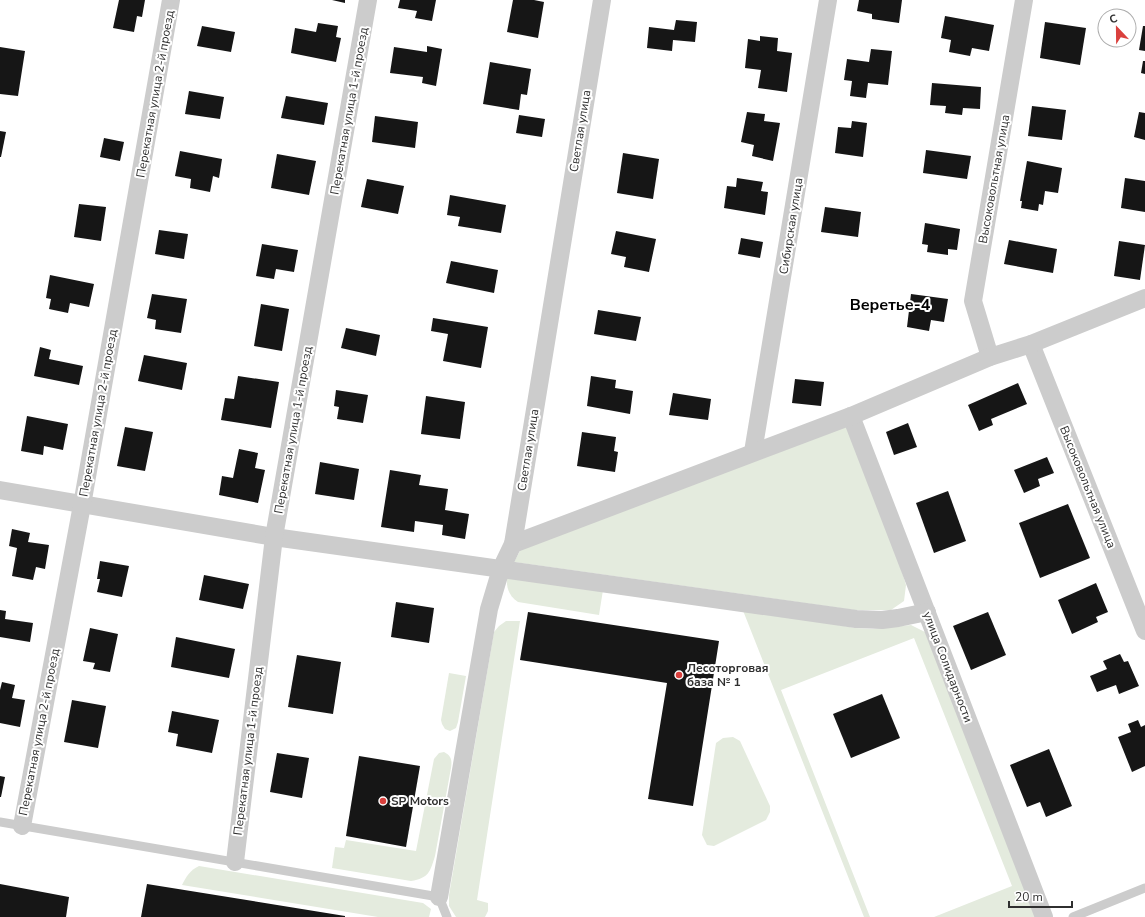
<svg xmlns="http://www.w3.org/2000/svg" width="1145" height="917" viewBox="0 0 1145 917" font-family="'Nunito Sans',sans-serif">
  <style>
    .green { fill: #e4ebde }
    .building { fill: #161616 }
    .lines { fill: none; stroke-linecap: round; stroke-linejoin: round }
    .lane { stroke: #ccc; stroke-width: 9 }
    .street { stroke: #ccc; stroke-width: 18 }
    .poi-dot { fill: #da403d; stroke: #fff; stroke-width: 1.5 }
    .labels { text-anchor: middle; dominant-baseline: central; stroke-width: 4; stroke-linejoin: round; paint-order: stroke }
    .street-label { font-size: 12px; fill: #2f2f2f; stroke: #fff }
    .poi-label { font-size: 12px; font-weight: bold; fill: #2f2f2f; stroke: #fff; text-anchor: start }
    .district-label { font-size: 16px; font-weight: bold; fill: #000; stroke: #fff }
  </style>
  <rect width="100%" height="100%" fill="#fff"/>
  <g class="green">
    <polygon points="846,426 899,562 906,585 904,601 891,610 854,610 514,562 521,549"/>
    <path d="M507 577 603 590 599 615 518 602C509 596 506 588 507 577Z"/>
    <polygon points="742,608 855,628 873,629 911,625 925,632 1040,917 934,917 1012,886 914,638 781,690 870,917 864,917"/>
    <polygon points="506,621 520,621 477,900 488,903 488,911 485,917 456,917 449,906 449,895 494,632 499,626"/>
    <polygon points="449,673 466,676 458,722 456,728 450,731 445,729 442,724 441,720"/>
    <polygon points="733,737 740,741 770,806 770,812 766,820 714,846 707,845 702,835 716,743 723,738"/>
    <path d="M444 752C452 756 452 761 451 768L435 856C430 872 429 878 411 881L332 868 335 847 344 848 346 840 416 851 434 759 439 753Z"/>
    <path d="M199 866 423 903 431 909 429 917H378L182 885C186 877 190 870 199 866Z"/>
  </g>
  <g class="building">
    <polygon points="119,0 145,0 142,17 137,16 134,32 113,28"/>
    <polygon points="332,0 345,0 345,3"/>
    <polygon points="400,0 436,0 432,21 415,18 417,11 398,8"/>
    <polygon points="513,0 534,0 544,2 538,38 507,32"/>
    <polygon points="859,0 902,0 899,23 872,19 872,14 857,11"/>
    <polygon points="945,16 994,25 989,51 972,48 970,56 949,52 951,40 941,38"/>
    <polygon points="676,20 697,22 695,42 673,40 672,51 647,48 649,27 674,30"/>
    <polygon points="1045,22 1086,28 1080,65 1040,58"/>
    <polygon points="318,23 338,26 336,37 341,38 336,62 291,53 295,28 316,32"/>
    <polygon points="202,26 235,32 231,52 197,46"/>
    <polygon points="1143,26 1145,26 1145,51 1139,50"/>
    <polygon points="760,36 778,38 777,51 792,53 787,92 758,88 761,70 745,68 748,39 760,41"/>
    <polygon points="427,46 442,49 436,86 422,83 423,77 390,73 394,47 427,52"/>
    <polygon points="0,47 25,51 18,96 0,94"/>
    <polygon points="871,49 892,51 888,85 868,83 866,98 850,96 852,81 844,80 847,59 869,62"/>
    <polygon points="1143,61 1145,61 1145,74 1141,73"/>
    <polygon points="490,62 531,69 527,95 521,94 519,110 483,104"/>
    <polygon points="932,83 981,87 980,109 963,108 962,115 945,113 946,106 930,105"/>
    <polygon points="189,91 224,97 220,119 185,114"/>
    <polygon points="286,96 328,103 324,125 281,118"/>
    <polygon points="1032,106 1066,110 1062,140 1028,136"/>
    <polygon points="747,112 765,114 764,121 780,123 773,161 752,156 754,145 741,142"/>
    <polygon points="1139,112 1145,113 1145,140 1134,137"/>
    <polygon points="519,115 545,119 542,137 516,133"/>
    <polygon points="375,116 418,122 415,148 372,142"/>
    <polygon points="852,121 867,123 863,157 835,153 838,127 851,128"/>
    <polygon points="0,131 6,132 1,157 0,157"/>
    <polygon points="104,138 124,142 120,161 100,157"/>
    <polygon points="926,150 971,156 967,179 923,173"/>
    <polygon points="180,151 222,159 219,178 213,176 210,192 190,188 191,179 175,176"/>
    <polygon points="623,153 659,159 653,199 617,193"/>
    <polygon points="277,154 316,161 309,195 271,188"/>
    <polygon points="1027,161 1062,168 1058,193 1045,191 1043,205 1039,204 1038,211 1021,208 1022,201 1020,201"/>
    <polygon points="737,178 763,182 761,191 768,192 765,215 724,208 727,186 736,187"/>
    <polygon points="1125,178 1145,181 1145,212 1121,208"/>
    <polygon points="367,179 404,186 398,214 361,207"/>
    <polygon points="450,195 506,205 501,233 458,226 460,217 447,215"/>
    <polygon points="79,204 106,207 101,241 74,237"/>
    <polygon points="825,207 861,212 858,237 821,232"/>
    <polygon points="925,223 960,229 957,250 948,249 948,255 927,252 928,245 922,244"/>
    <polygon points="159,230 188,234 184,259 155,254"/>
    <polygon points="616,231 656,239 649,272 624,267 626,257 611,254"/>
    <polygon points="741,238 763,242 760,258 738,254"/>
    <polygon points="1009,240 1057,249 1053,273 1004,264"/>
    <polygon points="1119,241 1145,245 1140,280 1114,276"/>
    <polygon points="262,244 298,250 294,272 276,269 274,279 256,276"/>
    <polygon points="451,261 498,270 494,293 446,283"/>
    <polygon points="50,275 94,284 89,307 70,303 68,313 49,309 51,299 46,298"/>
    <polygon points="152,294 187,299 181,333 155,329 156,320 147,318"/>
    <polygon points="911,294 948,299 944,322 931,320 929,331 907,327"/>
    <polygon points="261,304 289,309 282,351 254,346"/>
    <polygon points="598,310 641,317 636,341 594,334"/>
    <polygon points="433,318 488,327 481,368 443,361 448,334 431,331"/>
    <polygon points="346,328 380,335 376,356 341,348"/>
    <polygon points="40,347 51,350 49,359 83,366 79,385 34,376"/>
    <polygon points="144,355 187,363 182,390 138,381"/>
    <polygon points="238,376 279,382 271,428 221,420 225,398 234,399"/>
    <polygon points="591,376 616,380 615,388 633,391 630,414 587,406"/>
    <polygon points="795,379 824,382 821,406 792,403"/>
    <polygon points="1018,383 1027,404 991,419 993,425 979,431 968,405"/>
    <polygon points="336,390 368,395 363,423 337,419 339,407 334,406"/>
    <polygon points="673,393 711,399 708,420 669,415"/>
    <polygon points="426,396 465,402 460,439 421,434"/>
    <polygon points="27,416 68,424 63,450 44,446 43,455 21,451"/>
    <polygon points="908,423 917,447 894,455 886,432"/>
    <polygon points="125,427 153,432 145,471 117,466"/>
    <polygon points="582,432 616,437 614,451 618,452 615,472 577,466"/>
    <polygon points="239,449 258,453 255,468 265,470 258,503 219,495 222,476 233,478"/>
    <polygon points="1047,457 1054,473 1038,479 1040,486 1024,493 1014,470"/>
    <polygon points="320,462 359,469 354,500 315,494"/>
    <polygon points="390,470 421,475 419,485 448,489 445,510 469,514 465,539 442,535 443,525 415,521 414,532 381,527"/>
    <polygon points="948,491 966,541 934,553 916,503"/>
    <polygon points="1068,504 1090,558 1040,578 1019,523"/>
    <polygon points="12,529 30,533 28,542 49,545 45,569 36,567 33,580 12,576 17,548 9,546"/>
    <polygon points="100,561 129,566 122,597 97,592 100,579 97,579"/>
    <polygon points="204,575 249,584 243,609 199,600"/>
    <polygon points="1096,583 1108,612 1096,617 1098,622 1072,634 1058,600"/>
    <polygon points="396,602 434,608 429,643 391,637"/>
    <polygon points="0,610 6,611 5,619 33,623 30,642 0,637"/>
    <polygon points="528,612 719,641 693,806 648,799 667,683 520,660"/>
    <polygon points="988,612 1006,655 971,670 953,626"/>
    <polygon points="90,628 118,634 110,672 93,669 95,663 83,661"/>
    <polygon points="176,637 235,649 229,678 171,667"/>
    <polygon points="1120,654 1124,662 1128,661 1139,686 1119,694 1116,685 1097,692 1090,676 1107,669 1103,661"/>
    <polygon points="297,655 341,662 333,714 288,707"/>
    <polygon points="2,682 15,685 12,698 25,700 20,727 0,723 0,690"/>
    <polygon points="882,694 900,738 851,758 833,714"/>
    <polygon points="72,700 106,706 98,748 64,742"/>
    <polygon points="172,711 219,720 212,753 176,746 178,734 168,732"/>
    <polygon points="1138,720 1141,727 1145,725 1145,766 1132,772 1118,737 1131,732 1128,724"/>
    <polygon points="1049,749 1072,806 1046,817 1040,802 1027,807 1010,765"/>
    <polygon points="277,753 309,758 302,798 270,792"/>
    <polygon points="359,756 420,766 406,847 346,836"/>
    <polygon points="0,776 5,777 1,797 0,797"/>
    <polygon points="0,884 69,897 66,917 0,917"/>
    <polygon points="147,884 345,916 345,917 141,917"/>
  </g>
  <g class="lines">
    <g class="lane">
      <polyline points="0,822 439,897 447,917"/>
      <polyline points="1073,917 1145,888"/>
    </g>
    <g class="street">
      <polyline points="1031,344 1145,631"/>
      <polyline points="990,357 973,301 1024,0"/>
      <polyline points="851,416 1044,917"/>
      <polyline points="753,452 828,0"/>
      <polyline points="0,490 274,537 856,619 882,620 898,618 927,612"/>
      <polyline points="513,544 851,416 990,357 1031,344 1145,298"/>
      <polyline points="22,826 82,505 171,0"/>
      <polyline points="235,862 274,537 368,0"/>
      <polyline points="439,897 489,609 501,569 513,544 602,0"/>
    </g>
  </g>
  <g class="poi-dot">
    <circle cx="679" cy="675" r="4"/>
    <circle cx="383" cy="801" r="4"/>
  </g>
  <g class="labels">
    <g class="street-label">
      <text transform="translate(155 94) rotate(-80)">Перекатная улица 2-й проезд</text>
      <text transform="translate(349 111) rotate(-80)">Перекатная улица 1-й проезд</text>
      <text transform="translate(580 131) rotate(-81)">Светлая улица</text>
      <text transform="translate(994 179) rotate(-80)">Высоковольтная улица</text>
      <text transform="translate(791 226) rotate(-81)">Сибирская улица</text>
      <text transform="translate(98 413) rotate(-80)">Перекатная улица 2-й проезд</text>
      <text transform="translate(293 430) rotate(-80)">Перекатная улица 1-й проезд</text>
      <text transform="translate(528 450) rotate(-81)">Светлая улица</text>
      <text transform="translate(1088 487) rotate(68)">Высоковольтная улица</text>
      <text transform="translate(948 667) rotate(69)">улица Солидарности</text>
      <text transform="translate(39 732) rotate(-79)">Перекатная улица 2-й проезд</text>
      <text transform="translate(248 751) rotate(-83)">Перекатная улица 1-й проезд</text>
    </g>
    <g class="poi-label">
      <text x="687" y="668">Лесоторговая<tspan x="687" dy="14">база № 1</tspan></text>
      <text x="391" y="801">SP Motors</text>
    </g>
    <g class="district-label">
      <text x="890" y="305">Веретье-4</text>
    </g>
  </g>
  <g transform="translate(1117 28) rotate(338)"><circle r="19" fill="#ffffff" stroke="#acacac"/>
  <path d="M0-3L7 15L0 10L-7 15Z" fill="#da403d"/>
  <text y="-6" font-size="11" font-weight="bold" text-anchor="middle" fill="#2f2f2f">С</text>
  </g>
  <path d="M1009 901v6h63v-6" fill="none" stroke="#2f2f2f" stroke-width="2"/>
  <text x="1015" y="901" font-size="12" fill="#2f2f2f" stroke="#ffffff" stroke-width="3" paint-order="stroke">20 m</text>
</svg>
